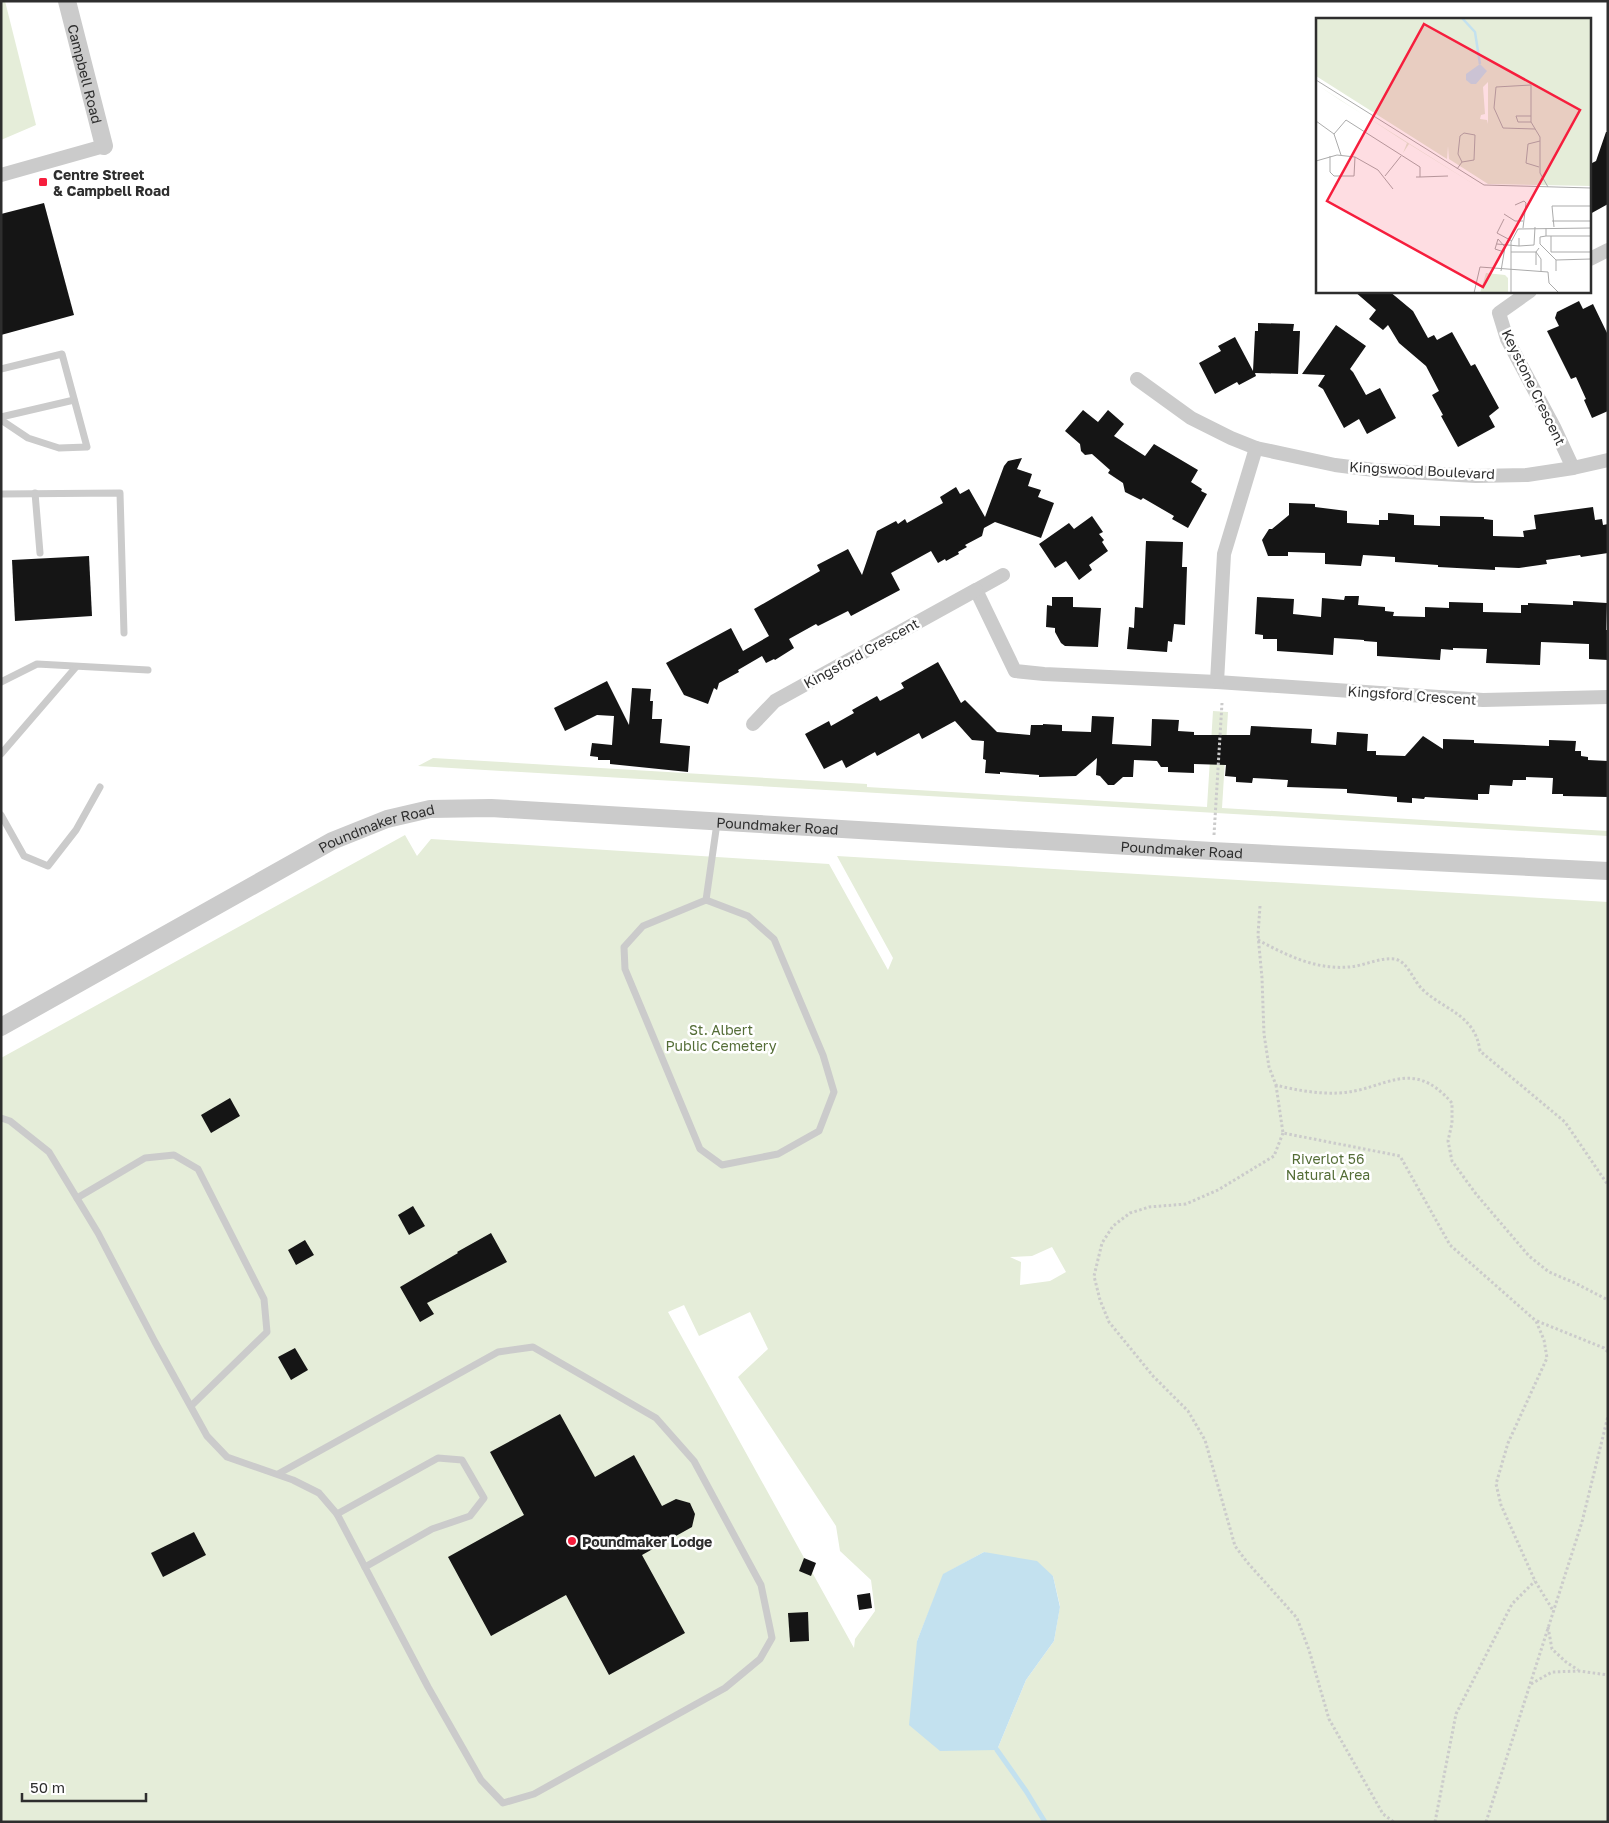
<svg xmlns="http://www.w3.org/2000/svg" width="1609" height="1823" viewBox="0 0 1609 1823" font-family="'Golos Text',sans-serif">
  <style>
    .green { fill: #e5edd9; fill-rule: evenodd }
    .water { fill: #c3e1ef }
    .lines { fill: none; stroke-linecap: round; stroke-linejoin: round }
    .stream { stroke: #c3e1ef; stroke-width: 5 }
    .building { fill: #151515 }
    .path { stroke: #cbcbcb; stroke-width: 3; stroke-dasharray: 2.5 2.5; stroke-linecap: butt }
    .service { stroke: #cbcbcb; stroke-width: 7 }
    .minor { stroke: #cbcbcb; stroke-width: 14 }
    .tertiary { stroke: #cbcbcb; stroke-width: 18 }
    .poi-dot { fill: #f61e3d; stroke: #fff; stroke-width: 2 }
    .labels { text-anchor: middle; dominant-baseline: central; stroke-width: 5; stroke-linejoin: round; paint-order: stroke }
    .street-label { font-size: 14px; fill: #2e2e2e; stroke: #fff }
    .poi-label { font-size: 14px; font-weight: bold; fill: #2e2e2e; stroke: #fff; text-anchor: start }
    .park-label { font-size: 14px; fill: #546d37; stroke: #fff }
    .inset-river { fill: none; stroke: #c3e1ef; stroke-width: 2.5 }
    .inset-road { fill: none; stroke: #ababab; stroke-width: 1 }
    .view { fill: #f61e3d; fill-opacity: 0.15; stroke: #f61e3d; stroke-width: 2.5 }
    .inset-edge { fill: none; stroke: #2e2e2e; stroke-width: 2.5 }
  </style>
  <rect width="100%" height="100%" fill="#fff"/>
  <g class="green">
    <polygon points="1,1 5,1 36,125 1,140"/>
    <polygon points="1213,711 1228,712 1222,808 1608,831 1608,836 418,766 433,758 867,784 867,787 1207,807"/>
    <path d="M405 835 417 856 431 839 829 864 888 970 893 958 837 856 1608 902V1822H1V1058ZM1052 1247 1066 1272 1050 1281 1020 1285 1021 1262 1010 1257 1032 1256ZM684 1305 699 1336 750 1312 768 1349 738 1377 836 1526 840 1551 871 1580 875 1611 855 1639 854 1648 668 1312ZM984 1552 1053 1576 1060 1606 1054 1641 1026 1680 997 1750 917 1641 944 1574Z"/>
  </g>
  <polygon class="water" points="984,1552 1037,1561 1053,1576 1060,1607 1054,1641 1026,1680 997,1750 940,1751 909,1725 917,1641 943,1574"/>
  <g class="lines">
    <polyline class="stream" points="997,1750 1026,1791 1045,1822"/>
  </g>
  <g class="building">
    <polygon points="1606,132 1608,132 1608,204 1590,214 1590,164 1596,161"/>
    <polygon points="44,203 74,315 1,335 1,214"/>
    <polygon points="1354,291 1389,291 1413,311 1428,338 1434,335 1437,340 1452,332 1471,366 1475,364 1499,408 1489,416 1495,427 1458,447 1441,416 1443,415 1432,395 1439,391 1426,366 1399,343 1388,325 1383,330 1369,319 1376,310"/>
    <polygon points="1579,301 1583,309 1593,304 1608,335 1608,411 1592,418 1584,400 1586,399 1576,377 1571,379 1547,331 1559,326 1555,318 1557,312"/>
    <polygon points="1258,323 1294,324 1293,331 1300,331 1298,374 1255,373 1256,376 1239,385 1237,382 1215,394 1199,363 1221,351 1218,346 1235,337 1253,371 1255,331 1258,331"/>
    <polygon points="1336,325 1366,346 1350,369 1353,372 1366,395 1380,388 1396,418 1367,434 1359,419 1344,428 1323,389 1318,386 1325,375 1302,374"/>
    <polygon points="1083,410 1098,422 1108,410 1124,424 1114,436 1145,456 1154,444 1198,470 1191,482 1202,489 1201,491 1207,494 1188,528 1172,519 1174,516 1143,498 1141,500 1125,492 1123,483 1108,473 1110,470 1092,454 1085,455 1081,451 1080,444 1065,431"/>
    <polygon points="1022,458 1017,469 1032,474 1028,486 1041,490 1038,497 1054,503 1041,538 995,522 984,528 982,536 965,545 967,547 958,552 959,554 946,561 945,559 938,563 931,551 891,573 900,590 851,616 848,611 818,626 816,624 789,639 794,648 775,660 774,659 766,663 762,656 738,670 739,672 719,683 717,690 714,688 708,704 684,695 666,663 731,628 743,651 769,636 754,609 820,571 817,565 848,549 862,575 877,531 896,521 898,524 905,519 907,523 943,503 940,497 956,487 960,494 969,489 985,517 1004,466 1008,461"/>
    <polygon points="1289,503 1315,504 1315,507 1347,511 1347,523 1379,525 1379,520 1388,520 1388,513 1414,515 1414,525 1440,526 1440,516 1484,517 1484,519 1493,520 1493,536 1524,537 1523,531 1536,529 1534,515 1593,507 1595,520 1602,519 1603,525 1608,524 1608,553 1581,557 1580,555 1546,560 1547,564 1519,568 1495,567 1495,570 1438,567 1438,565 1395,562 1395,557 1363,555 1361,566 1325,564 1325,553 1288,552 1288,556 1268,556 1262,540 1269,529 1272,529 1289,515"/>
    <polygon points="1092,516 1103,532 1099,534 1104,540 1102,542 1108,551 1089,565 1092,570 1079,580 1066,561 1055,568 1039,544 1069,523 1074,529"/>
    <polygon points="1146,541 1183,542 1182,567 1187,567 1185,625 1174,624 1172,642 1168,641 1167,652 1127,649 1129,627 1134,628 1135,607 1143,608"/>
    <polygon points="89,556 92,616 15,621 12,560"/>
    <polygon points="1345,596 1359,596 1358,605 1385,607 1385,611 1394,612 1393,616 1425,617 1425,607 1449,608 1449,602 1483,603 1483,612 1521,613 1521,605 1528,605 1528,603 1573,605 1573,601 1607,603 1606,630 1608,630 1608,660 1589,659 1589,644 1541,642 1540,665 1486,663 1487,649 1453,648 1453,650 1441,649 1440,660 1377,656 1377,642 1364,641 1364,640 1334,638 1333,655 1306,653 1277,651 1277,639 1263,639 1263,635 1255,634 1257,597 1294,599 1293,614 1321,617 1322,598 1344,600"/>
    <polygon points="1052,597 1073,597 1073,607 1101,608 1098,647 1065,646 1061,643 1055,632 1055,628 1046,627 1047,605 1052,606"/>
    <polygon points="938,662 961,703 965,700 997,732 1030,735 1031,725 1043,725 1043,724 1062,725 1062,731 1091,732 1092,716 1114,717 1112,744 1151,746 1152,719 1179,720 1178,731 1194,732 1194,735 1250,735 1251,726 1312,729 1311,743 1336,745 1337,732 1368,734 1367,751 1376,751 1376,755 1405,756 1423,736 1443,749 1443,739 1474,740 1474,743 1549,746 1549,740 1576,741 1575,751 1581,751 1581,756 1588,757 1588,760 1608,761 1608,797 1563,796 1563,794 1552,794 1553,778 1526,777 1526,780 1513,780 1512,786 1490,785 1489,794 1478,794 1478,800 1425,797 1424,799 1412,798 1412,803 1397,802 1397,797 1347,793 1347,789 1287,787 1288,780 1253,778 1252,783 1236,782 1236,777 1225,776 1226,765 1194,764 1194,773 1168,772 1168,767 1161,767 1157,761 1134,760 1133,777 1123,777 1114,785 1108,785 1100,776 1096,775 1097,758 1076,776 1039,777 1039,775 1000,772 1000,774 985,773 986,760 983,759 984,741 972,740 955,721 922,739 919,733 877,756 875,752 846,768 842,760 824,769 805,734 829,721 831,726 854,713 852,710 877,696 880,701 904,688 901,683"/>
    <polygon points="607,681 629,725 632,688 651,689 650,701 653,701 652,719 662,719 660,743 690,746 688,772 610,764 610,760 598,760 598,757 590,756 592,743 612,745 614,716 597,715 565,731 554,708"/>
    <polygon points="230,1098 240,1116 211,1133 201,1115"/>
    <polygon points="413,1206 425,1226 409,1235 398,1215"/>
    <polygon points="491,1233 507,1262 427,1303 434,1314 420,1322 400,1287 458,1253 457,1252"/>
    <polygon points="305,1240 314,1255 296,1265 288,1250"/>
    <polygon points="295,1348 308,1370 291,1380 278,1357"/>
    <polygon points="560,1414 595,1477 634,1455 662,1506 676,1499 690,1503 695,1514 692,1527 642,1555 685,1633 609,1675 566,1595 491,1636 448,1557 524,1515 490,1452"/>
    <polygon points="194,1532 206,1555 163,1577 151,1553"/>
    <polygon points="804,1558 816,1563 811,1576 799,1571"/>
    <polygon points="870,1593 872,1608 859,1610 857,1595"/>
    <polygon points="808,1612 809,1641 790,1642 788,1613"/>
  </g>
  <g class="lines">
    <g class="path">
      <polyline points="1214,835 1222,703"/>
      <path d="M1260 906 1258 935 1262 978 1264 1034 1269 1067 1276 1085C1294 1090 1319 1094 1338 1093 1386 1091 1410 1055 1452 1103V1123L1448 1141 1452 1161 1476 1194 1529 1256 1549 1272 1575 1283 1608 1300"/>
      <path d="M1258 940C1286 955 1316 970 1349 967 1364 966 1380 957 1395 959 1408 962 1413 980 1422 989 1445 1011 1475 1014 1480 1051L1565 1122 1608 1185"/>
      <polyline points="1276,1085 1283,1133 1400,1156 1450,1245 1536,1321 1544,1340 1547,1358 1508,1443 1496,1484 1501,1505 1535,1581 1554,1612"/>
      <polyline points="1283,1133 1274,1156 1218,1190 1186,1204 1149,1207 1130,1213 1113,1226 1102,1243 1094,1276 1100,1300 1109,1322 1153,1376 1188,1411 1205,1440 1235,1546 1247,1562 1297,1618 1309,1650 1329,1719 1383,1814 1394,1822"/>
      <polyline points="1537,1321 1604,1348 1608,1352"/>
      <polyline points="1548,1627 1552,1649 1566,1662 1578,1670"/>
      <polyline points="1531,1684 1552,1672 1579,1671 1608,1675"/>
      <polyline points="1435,1822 1456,1714 1512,1604 1535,1581"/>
      <polyline points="1486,1822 1582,1522 1608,1416"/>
    </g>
    <g class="service">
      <polyline points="1,369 62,354 87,447 59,448 28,438 1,420"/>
      <polyline points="1,417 74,400"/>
      <polyline points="35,493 40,553"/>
      <polyline points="1,494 120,493 124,633"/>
      <polyline points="1,682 37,664 148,670"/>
      <polyline points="1,754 76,667"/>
      <polyline points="1,815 24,856 48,866 76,830 100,787"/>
      <polyline points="706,900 748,916 774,939 823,1055 834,1092 819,1131 778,1154 722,1165 700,1149 625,969 624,947 643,926 706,900 717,823"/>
      <polyline points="1,1118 10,1121 49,1152 98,1233 155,1342 207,1436 227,1457 293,1480 319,1493 337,1514 428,1687 481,1780 503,1803 534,1794 725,1688 760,1659 772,1638 761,1585 694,1461 656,1418 533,1347 498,1352 278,1474"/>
      <polyline points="77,1198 145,1158 174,1155 198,1169 264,1299 267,1332 191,1406"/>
      <polyline points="337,1514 438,1458 462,1460 484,1498 470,1516 432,1529 365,1567"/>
    </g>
    <g class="minor">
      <polyline points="1,175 104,146"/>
      <polyline points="1590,259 1608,250"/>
      <polyline points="1530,291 1499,313 1507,339 1554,427 1573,468"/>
      <polyline points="1137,379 1191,418 1231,438 1256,448 1335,465 1374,470 1476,476 1527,475 1573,468 1608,460"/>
      <polyline points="1003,575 976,590 1015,671 1044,674 1217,682 1483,700 1608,697"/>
      <polyline points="1217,682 1224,554 1256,448"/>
      <polyline points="753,724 775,701 976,590"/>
    </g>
    <g class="tertiary">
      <path id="s1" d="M67 1 104 146"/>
      <path id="s2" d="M1 1027 332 841 387 819 430 809 491 808 1212 851 1608 871"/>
    </g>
  </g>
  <g class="poi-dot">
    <rect x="38" y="177" width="10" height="10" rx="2.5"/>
    <circle cx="572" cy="1541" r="5"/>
  </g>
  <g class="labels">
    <g class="street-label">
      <text stroke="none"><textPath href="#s1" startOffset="75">Campbell Road</textPath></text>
      <text transform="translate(1534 387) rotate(64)">Keystone Crescent</text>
      <text transform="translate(1422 470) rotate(3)">Kingswood Boulevard</text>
      <text transform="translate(861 653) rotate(-29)">Kingsford Crescent</text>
      <text transform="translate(1412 695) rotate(4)">Kingsford Crescent</text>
      <text stroke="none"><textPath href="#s2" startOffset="831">Poundmaker Road</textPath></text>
      <text stroke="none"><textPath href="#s2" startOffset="426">Poundmaker Road</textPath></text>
      <text stroke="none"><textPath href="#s2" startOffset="1236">Poundmaker Road</textPath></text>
    </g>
    <g class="poi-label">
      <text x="53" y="174">Centre Street<tspan x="53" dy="16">&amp; Campbell Road</tspan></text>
      <text x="582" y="1541">Poundmaker Lodge</text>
    </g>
    <g class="park-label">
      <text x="721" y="1029">St. Albert<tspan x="721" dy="16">Public Cemetery</tspan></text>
      <text x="1328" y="1158">Riverlot 56<tspan x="1328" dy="16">Natural Area</tspan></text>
    </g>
  </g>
  <g transform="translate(1316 18)">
    <rect width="275" height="275" fill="#fff"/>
    <path d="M0 0H275V168L172 166 133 141 132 128 131 141 0 58ZM172 64V106L171 102 164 101 165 97 169 96 167 69ZM0 66 24 82 167 172 93 126 87 135 91 125ZM170 255 189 257 192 260V275H164Z" fill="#e5edd9" fill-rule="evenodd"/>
    <path d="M164 46 171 53 160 66H155L150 62V56Z" fill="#c3e1ef"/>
    <path class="inset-river" d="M146 0 159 14 164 46"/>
    <path class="inset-road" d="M0 62 168 167 275 170M0 103 18 116 25 137M215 104H202L200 98H215M219 111 187 110 178 90 180 69 215 67V104L224 119V155L232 169M18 116 30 102 104 149V159H100M14 138V154L18 158H38L39 139M0 143 21 137 39 139 62 152 77 171M223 149 210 145 212 126 224 123M141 151 146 144 158 142 159 117 148 115 144 118 142 136 146 144M69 158 85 138M104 159 132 158M199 187 208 183 210 185 207 210M188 196 199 203H207M188 201 181 215 196 223M236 203H275M238 209 236 188H275M230 210V218H275M230 218 224 219V226L240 242M235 218V234M181 226 203 228V220M203 228 218 227 219 209M195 234H220L225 241V253M235 234H275M220 247V234L223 230M185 253 189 229 182 221 179 231 188 234M240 253V242L275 241M158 275 164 249 232 254 233 265 243 275M195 275V224L202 211 275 210"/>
    <path class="view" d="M108 6 264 92 167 269 11 183Z"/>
    <rect width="275" height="275" class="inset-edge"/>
  </g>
  <rect width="1609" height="1823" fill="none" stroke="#2e2e2e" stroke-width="5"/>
  <path d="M22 1793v8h124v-8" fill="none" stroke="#2e2e2e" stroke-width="2.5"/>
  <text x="30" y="1793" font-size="15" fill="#2e2e2e" stroke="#ffffff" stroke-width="4" paint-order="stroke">50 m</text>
</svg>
